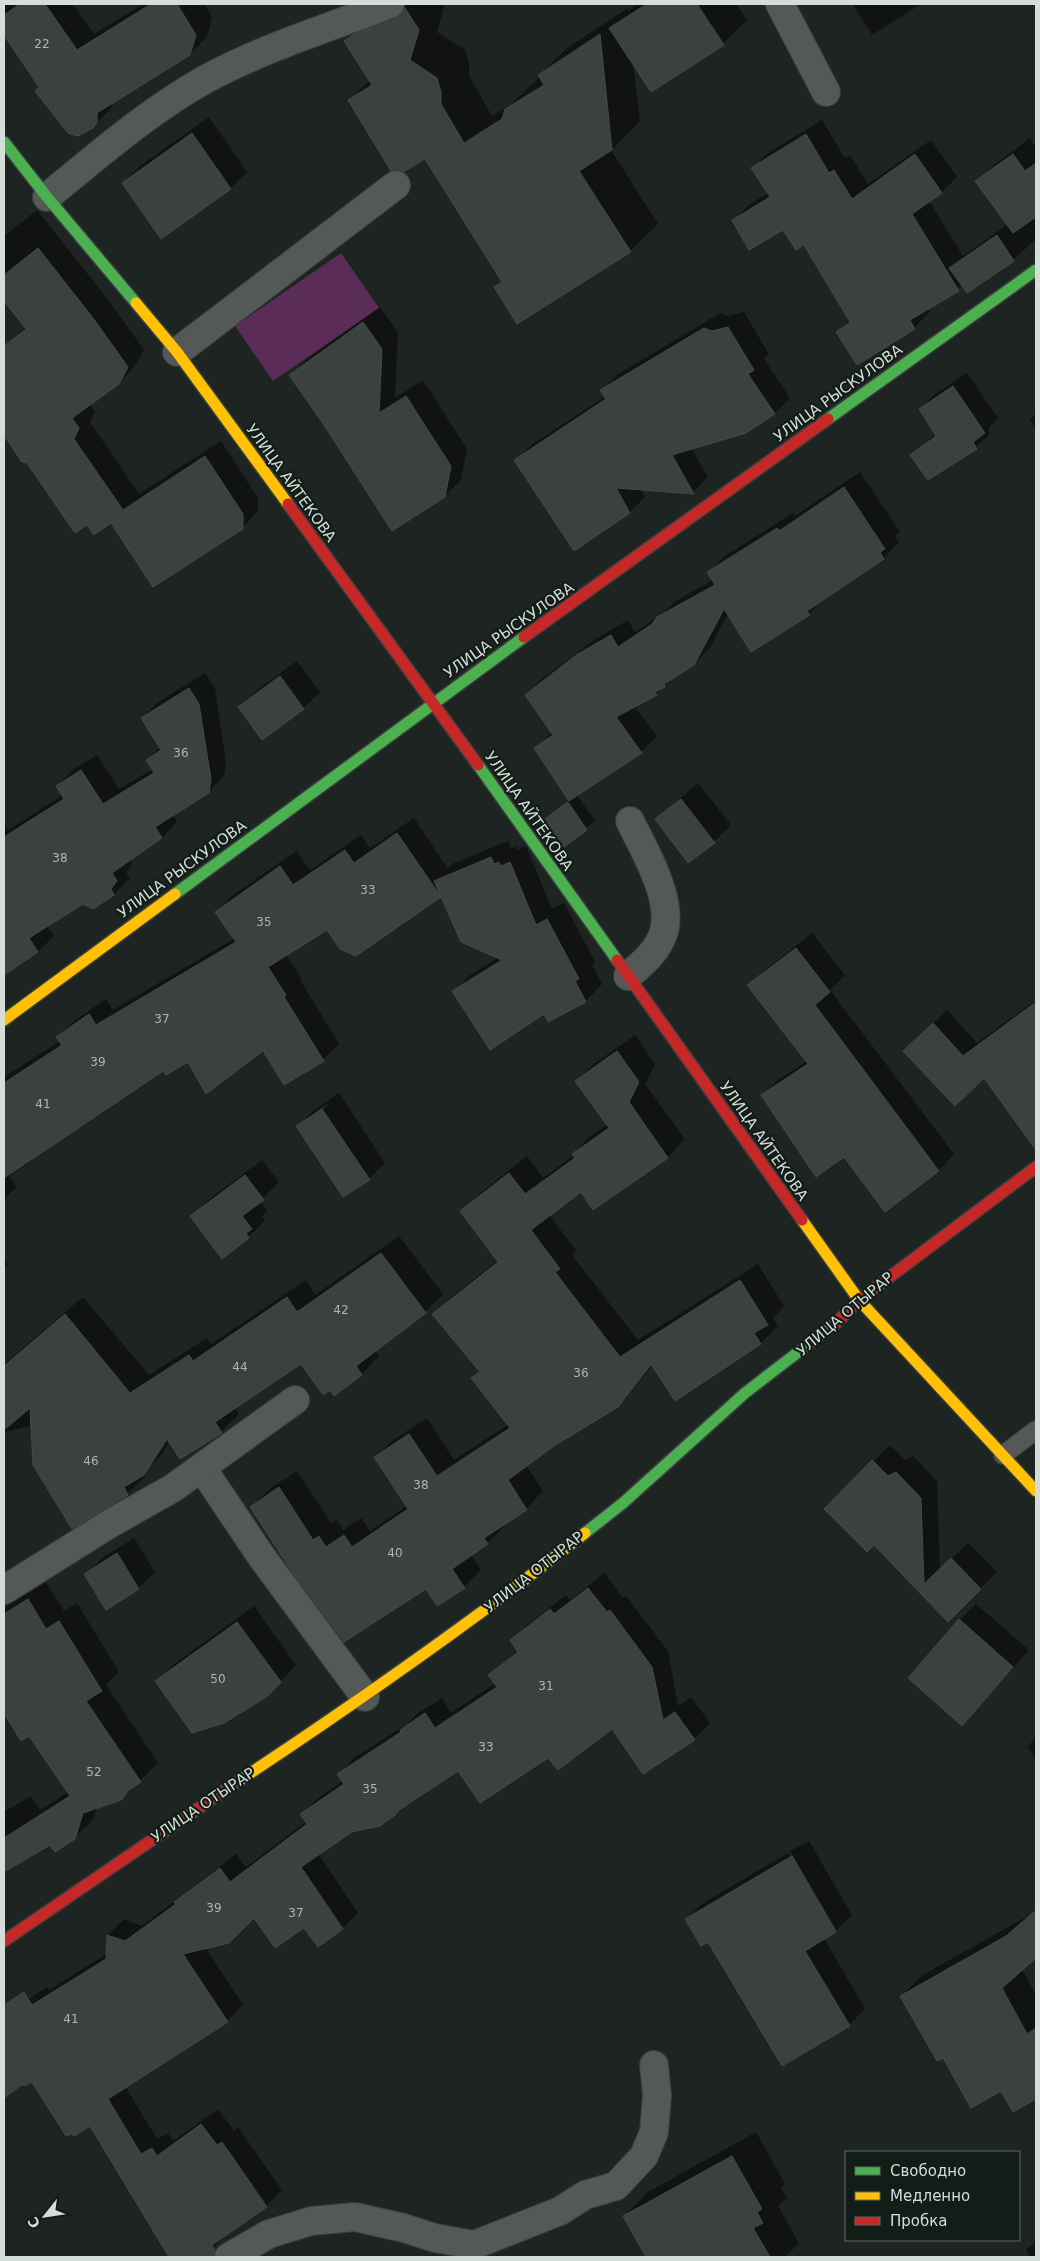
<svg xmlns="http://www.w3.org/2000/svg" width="1040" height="2261" viewBox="0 0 1040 2261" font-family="'DejaVu Sans',sans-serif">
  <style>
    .pitch { fill: #5a2c57 }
    .shadow { fill: #0007; fill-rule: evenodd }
    .building { fill: #3b413e; stroke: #454a48 }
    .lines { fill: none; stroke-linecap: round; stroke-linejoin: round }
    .lane-casing { stroke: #393f3c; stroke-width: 20 }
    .street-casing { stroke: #393f3c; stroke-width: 30 }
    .fast-casing { stroke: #393f3c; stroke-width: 14 }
    .slow-casing { stroke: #393f3c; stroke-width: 14 }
    .jam-casing { stroke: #393f3c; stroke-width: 14 }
    .lane { stroke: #545856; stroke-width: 18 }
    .street { stroke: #545856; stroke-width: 28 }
    .fast { stroke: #4caf50; stroke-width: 11 }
    .slow { stroke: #ffc107; stroke-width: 11 }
    .jam { stroke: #c62828; stroke-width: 11 }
    .labels { text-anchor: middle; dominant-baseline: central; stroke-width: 4.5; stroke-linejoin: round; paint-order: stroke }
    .number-label { font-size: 12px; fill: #aeb6b2 }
    .street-label { font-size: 15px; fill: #d5ddd9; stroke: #121d18 }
  </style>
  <rect width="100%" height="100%" fill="#1e2421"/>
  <polygon class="pitch" points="341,253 379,308 273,381 235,326"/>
  <g class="shadow">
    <polygon points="4,4 73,4 94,34 143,4 204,4 212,17 207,37 190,54 113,101 110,110 92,127 41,87 4,33"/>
    <polygon points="391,4 445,4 437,32 465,50 469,64 469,76 492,116 511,104 540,77 539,75 567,48 628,8 628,12 636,4 736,4 747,20 723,44 633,63 640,121 611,150 658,224 630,251 496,287 503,280 426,157 350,100 370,80 345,41 373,13"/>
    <polygon points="853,4 921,4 872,35"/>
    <polygon points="209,117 247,172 231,188 161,237 123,183 140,166"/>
    <polygon points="822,120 845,158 850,155 868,184 931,140 957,177 942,192 929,201 963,256 1008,224 977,181 994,165 1030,138 1036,148 1036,239 1013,260 967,291 963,285 927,308 930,312 914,328 858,364 837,332 850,319 805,243 784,228 733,220 749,205 768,193 753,168 768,153"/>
    <polygon points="37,210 109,301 144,350 135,366 118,383 89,404 95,411 90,422 139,494 221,441 258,498 258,511 242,528 112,521 23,461 4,433 4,346 26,327 4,299 4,288 11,281 4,273 4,236"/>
    <polygon points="380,307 398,332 395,398 423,380 467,449 461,480 444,496 323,421 290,375 307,359"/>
    <polygon points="744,312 769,354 764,359 790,398 775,413 745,432 691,448 708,477 693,492 640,489 645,497 630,512 516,461 531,445 606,396 602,390 617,375 720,313 728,316"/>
    <polygon points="967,373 998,418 988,429 990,433 976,448 912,455 936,433 920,409 934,395"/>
    <polygon points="1036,414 1036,430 1030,420"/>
    <polygon points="860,472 900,532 895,536 899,542 884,558 824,598 809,614 728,613 710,648 694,664 674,677 656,694 634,706 657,736 641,752 577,795 595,821 564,845 551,816 570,800 536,748 552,732 526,695 542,679 594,640 628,620 635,632 663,613 674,602 713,580 709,572 725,556 793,513 795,516"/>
    <polygon points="297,661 320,692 304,708 262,739 239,707 256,691"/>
    <polygon points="205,673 215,688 226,763 224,776 208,792 172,814 177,822 162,838 129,859 132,864 126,872 130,878 114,894 92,908 83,903 47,926 54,936 38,952 4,974 4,824 8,830 63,795 57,786 73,770 97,755 119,789 153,769 147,760 160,747 142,718 158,702"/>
    <polygon points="698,783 731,825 714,842 688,861 656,820"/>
    <polygon points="414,818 448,869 452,864 508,841 511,849 516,846 517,850 526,846 552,909 564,903 595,962 592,965 602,984 586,1001 548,1020 544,1013 454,991 470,975 499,957 442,894 327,929 286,955 301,978 300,980 339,1044 323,1060 264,1049 188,1061 164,1069 39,1153 26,1165 9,1176 16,1187 4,1200 4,1077 60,1041 58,1037 74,1021 106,999 113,1010 235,938 216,912 232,896 296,851 310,870 361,835 370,848"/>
    <polygon points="812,933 845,975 830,990 954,1154 939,1170 885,1210 844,1155 763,1096 778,1080 807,1061 749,985 765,970"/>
    <polygon points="1036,1000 1036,1134 1030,1139 984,1076 918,1038 947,1010 977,1043"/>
    <polygon points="635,1035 655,1064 645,1084 685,1139 668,1157 594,1208 581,1190 549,1215 576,1250 572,1255 638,1340 758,1264 784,1306 773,1318 778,1326 761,1343 675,1399 653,1365 631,1392 656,1360 654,1358 626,1395 629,1395 617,1406 553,1445 526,1465 543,1491 526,1509 503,1524 505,1526 487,1543 471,1555 481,1570 464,1587 426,1588 296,1574 251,1507 269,1489 297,1471 331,1523 337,1520 343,1530 361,1518 370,1531 407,1506 375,1457 393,1440 427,1418 454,1460 509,1424 472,1379 480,1371 433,1314 451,1297 498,1260 462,1211 479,1194 527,1156 543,1178 574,1155 573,1154 590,1136 608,1124 577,1081 594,1064"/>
    <path d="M339 1093 385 1163 369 1179 298 1126 314 1110ZM326 1104 328 1106 315 1115V1112Z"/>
    <polygon points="262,1160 279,1182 260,1201 267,1211 262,1216 265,1221 248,1237 192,1217 208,1200"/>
    <polygon points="399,1236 443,1294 425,1312 375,1350 379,1356 362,1374 301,1362 234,1407 239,1414 221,1432 170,1441 161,1455 143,1473 145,1476 127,1494 32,1426 4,1432 4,1364 83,1297 149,1375 207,1338 211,1344 306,1280 315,1295"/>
    <polygon points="4,1259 8,1265 4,1269"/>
    <polygon points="890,1445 905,1460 913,1456 937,1481 940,1570 968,1543 997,1572 948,1620 874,1543 826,1509"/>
    <polygon points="134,1538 155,1572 139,1588 107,1608 86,1574 102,1558"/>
    <polygon points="604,1573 623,1598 626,1596 668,1651 678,1706 691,1697 710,1723 694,1739 613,1727 549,1756 459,1769 352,1831 319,1855 358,1913 343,1928 318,1945 304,1926 255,1916 205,1947 243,2005 227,2021 125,2086 157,2139 168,2133 173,2141 218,2109 234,2131 238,2127 282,2190 266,2206 228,2232 213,2248 197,2257 170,2257 90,2124 32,2080 23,2082 4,2096 4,2015 47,1987 49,1990 108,1953 108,1935 124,1919 142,1926 236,1854 246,1867 307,1821 302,1814 318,1798 343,1781 339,1774 354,1758 407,1724 417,1714 442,1698 451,1713 496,1683 490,1675 518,1650 511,1640 527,1625 566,1595 570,1600"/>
    <polygon points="46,1582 64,1611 77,1603 119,1672 106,1685 158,1763 121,1799 97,1807 93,1820 74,1838 50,1843 4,1871 4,1812 31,1796 40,1810 68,1792 29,1734 21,1739 4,1711 4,1608"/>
    <polygon points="976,1604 1029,1650 962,1725 960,1620"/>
    <polygon points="254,1606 296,1665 268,1695 157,1681 173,1665"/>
    <polygon points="1036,1736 1036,1759 1028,1747"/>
    <polygon points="809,1841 852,1915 836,1931 824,1938 865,2009 849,2025 709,1940 686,1919 703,1903 788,1853 833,1929 836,1929 790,1851"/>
    <polygon points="1036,1909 1036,1957 1022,1969 1036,1995 1036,2098 1013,2110 1002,2089 943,2056 901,1996 921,1976 1028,1916"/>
    <polygon points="756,2132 785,2184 781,2188 787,2198 778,2206 799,2243 785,2257 648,2257 624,2216 648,2192"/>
    <polygon points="1036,2241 1036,2257 1030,2257 1026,2250"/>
  </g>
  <g class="building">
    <polygon points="20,4 45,4 77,50 151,4 177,4 196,35 190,55 97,113 97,122 93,128 78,136 68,133 35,91 39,87 4,35 4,15"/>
    <polygon points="647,4 697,4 724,45 651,92 609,28"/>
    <polygon points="405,8 419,30 410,60 437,78 441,92 441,104 464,143 502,119 505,109 544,85 538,75 600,34 612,150 579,171 631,252 517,324 494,287 502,282 425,159 403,172 391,171 348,100 372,85 344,41 354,34 396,18 402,14"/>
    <polygon points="192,133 231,189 161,239 122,183"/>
    <polygon points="806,134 829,173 834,170 852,199 915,154 942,193 912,214 959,291 910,320 915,329 857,365 836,332 850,322 804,245 796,250 783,230 749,250 732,220 770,197 751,168"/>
    <polygon points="1013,154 1025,171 1036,163 1036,217 1013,233 975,181"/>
    <polygon points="997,235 1014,261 967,293 949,268"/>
    <polygon points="38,248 93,318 128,367 119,384 72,418 79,428 74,439 123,510 205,456 243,514 243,529 153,587 111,523 94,535 87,525 75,533 27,463 22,462 4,435 4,346 26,329 4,301 4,275"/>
    <polygon points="363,322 382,349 379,413 406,396 451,466 445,497 392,531 322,422 289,375"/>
    <polygon points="728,327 754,370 748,374 775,414 746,433 672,455 694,494 616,488 630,513 574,551 514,460 606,399 600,390 704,328 712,331"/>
    <polygon points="953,386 985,433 973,442 977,449 928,480 910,455 936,436 919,409"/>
    <polygon points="844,487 885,549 880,552 884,559 807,611 810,615 751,652 724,609 694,665 664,684 665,687 655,692 657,695 616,717 642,753 569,801 534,748 553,735 525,695 576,655 611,635 618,647 652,624 657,617 715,585 707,572 777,528 779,531"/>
    <polygon points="280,676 304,709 262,740 238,707"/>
    <polygon points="189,688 199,704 211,779 209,793 155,827 162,838 112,873 117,881 111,889 114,895 93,909 83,904 29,938 38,952 4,975 4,837 64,799 56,786 81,770 103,804 154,773 146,760 161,750 141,718"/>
    <polygon points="681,799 715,843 688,863 655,819"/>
    <polygon points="568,802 587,830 564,847 545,819"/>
    <polygon points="397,833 441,897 356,956 340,949 327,930 268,967 286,995 284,997 324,1061 284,1085 263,1051 206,1094 188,1062 166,1075 163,1071 4,1178 4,1083 62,1045 56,1037 89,1014 96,1025 236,942 215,912 280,866 293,885 345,850 354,863"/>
    <polygon points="491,857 494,864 499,862 501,866 510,862 536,925 547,919 579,979 575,981 586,1002 548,1022 544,1014 490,1050 452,991 502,960 461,942 434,881"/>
    <polygon points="796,948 830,992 815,1005 939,1171 885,1212 844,1157 816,1177 761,1095 808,1064 747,985"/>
    <polygon points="1036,1002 1036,1150 984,1078 955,1106 903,1051 933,1023 963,1056"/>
    <polygon points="617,1051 639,1082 629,1102 668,1158 593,1210 581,1192 531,1230 560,1269 555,1272 620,1357 740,1280 768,1325 754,1333 761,1344 675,1401 651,1364 618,1407 554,1446 508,1480 527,1510 484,1538 488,1544 452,1569 465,1588 437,1606 426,1589 344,1642 294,1575 250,1507 279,1487 313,1540 319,1536 326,1547 344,1535 352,1547 408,1509 374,1457 409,1434 437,1476 510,1428 471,1378 480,1372 432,1314 498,1262 460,1211 509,1173 525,1194 575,1158 572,1154 609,1128 575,1081"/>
    <polygon points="322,1109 370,1180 343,1197 296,1126"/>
    <polygon points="245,1175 264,1200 242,1216 252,1229 246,1233 249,1238 222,1259 190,1216"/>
    <polygon points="381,1253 426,1313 356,1366 362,1375 334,1396 330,1390 323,1395 301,1364 215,1422 222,1433 180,1459 167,1439 144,1475 124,1487 128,1495 72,1529 33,1465 30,1408 4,1430 4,1366 65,1314 130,1393 189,1355 193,1361 287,1297 297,1312"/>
    <polygon points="872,1460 888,1476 896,1472 921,1498 924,1584 951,1558 981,1589 948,1622 874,1545 867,1552 824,1509"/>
    <polygon points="117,1553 139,1589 106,1610 84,1574"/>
    <polygon points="588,1588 607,1612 610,1610 652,1667 663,1720 675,1712 695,1740 643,1774 612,1729 558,1770 548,1758 480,1803 458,1771 399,1810 395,1815 380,1826 352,1832 301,1867 343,1929 318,1947 304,1928 275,1948 254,1918 229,1943 183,1954 228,2022 108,2099 141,2154 152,2148 157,2156 201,2124 217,2145 222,2142 267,2207 212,2245 215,2251 213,2257 169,2257 90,2126 74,2136 71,2134 66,2136 32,2082 24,2086 23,2084 4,2098 4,2005 24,1992 32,2005 106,1959 107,1935 125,1941 176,1904 174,1902 220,1868 230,1882 307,1824 300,1814 344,1784 337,1774 401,1732 400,1730 425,1713 435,1728 497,1687 488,1675 518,1652 510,1640 550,1609 554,1614"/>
    <polygon points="28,1599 46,1629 59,1621 102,1691 86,1701 141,1782 129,1790 121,1800 83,1813 75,1839 55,1852 50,1845 4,1872 4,1838 70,1796 29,1736 21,1741 4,1713 4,1614"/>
    <polygon points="959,1619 1013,1667 962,1726 908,1678"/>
    <polygon points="237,1622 281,1682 268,1696 224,1723 192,1733 155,1681"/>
    <polygon points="792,1856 836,1932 805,1951 850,2026 782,2066 708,1942 701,1946 685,1919"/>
    <polygon points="1036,1910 1036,1958 1002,1988 1027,2034 1036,2028 1036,2099 1013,2112 1001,2091 971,2108 943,2058 937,2061 900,1996 1006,1936"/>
    <polygon points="732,2156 762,2209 757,2212 763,2223 753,2228 770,2257 646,2257 623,2216"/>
  </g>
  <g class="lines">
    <defs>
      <polyline id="lane" points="1003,1455 1036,1430"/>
      <g id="street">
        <polyline points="780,4 826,92"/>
        <path d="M47 197C97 156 150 110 206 79 265 47 329 28 390 4"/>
        <polyline points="177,352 396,185"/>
        <path d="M628 976C642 964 659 950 664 931 673 898 644 850 630 821"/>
        <polyline points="202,1468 261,1556 365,1697"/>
        <polyline points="4,1590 111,1523 173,1488 295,1400"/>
        <polyline points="229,2257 269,2234 311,2221 355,2217 404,2228 435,2238 474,2245 560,2211 585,2195 616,2186 644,2156 654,2132 657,2095 654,2065"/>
      </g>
      <g id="fast">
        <polyline points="4,142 47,197 136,303"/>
        <polyline points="828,419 1036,270"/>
        <polyline points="478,765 617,960"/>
        <polyline points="175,894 524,637"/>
        <polyline points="585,1533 623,1503 745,1393 836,1323"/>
      </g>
      <g id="slow">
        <polyline points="136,303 177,352 288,504"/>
        <polyline points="4,1020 175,894"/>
        <polyline points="802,1220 859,1300 1036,1491"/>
        <path d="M237 1782C356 1703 473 1622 585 1533"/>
      </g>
      <g id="jam">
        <polyline points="288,504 478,765"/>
        <polyline points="524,637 828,419"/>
        <polyline points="617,960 802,1220"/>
        <polyline points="836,1323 859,1300 1036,1167"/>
        <polyline points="4,1941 237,1782"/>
      </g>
    </defs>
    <use href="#lane" class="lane-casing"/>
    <use href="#street" class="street-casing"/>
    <use href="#fast" class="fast-casing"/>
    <use href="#slow" class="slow-casing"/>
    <use href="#jam" class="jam-casing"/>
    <use href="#lane" class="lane"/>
    <use href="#street" class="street"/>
    <use href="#fast" class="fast"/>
    <use href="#slow" class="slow"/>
    <use href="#jam" class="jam"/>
  </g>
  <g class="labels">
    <g class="number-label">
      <text x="42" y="44">22</text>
      <text x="181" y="753">36</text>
      <text x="60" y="858">38</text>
      <text x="368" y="890">33</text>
      <text x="264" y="922">35</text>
      <text x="162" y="1019">37</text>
      <text x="98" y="1062">39</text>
      <text x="43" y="1104">41</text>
      <text x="341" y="1310">42</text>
      <text x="240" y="1367">44</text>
      <text x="581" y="1373">36</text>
      <text x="91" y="1461">46</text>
      <text x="421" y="1485">38</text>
      <text x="395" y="1553">40</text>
      <text x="218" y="1679">50</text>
      <text x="546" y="1686">31</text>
      <text x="486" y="1747">33</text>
      <text x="94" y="1772">52</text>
      <text x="370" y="1789">35</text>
      <text x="214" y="1908">39</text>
      <text x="296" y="1913">37</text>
      <text x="71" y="2019">41</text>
    </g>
    <g class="street-label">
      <text transform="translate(838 393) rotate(-36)">УЛИЦА РЫСКУЛОВА</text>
      <text transform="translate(291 483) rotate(54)">УЛИЦА АЙТЕКОВА</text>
      <text transform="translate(509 630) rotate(-35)">УЛИЦА РЫСКУЛОВА</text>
      <text transform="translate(529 811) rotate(55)">УЛИЦА АЙТЕКОВА</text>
      <text transform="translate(182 869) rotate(-36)">УЛИЦА РЫСКУЛОВА</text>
      <text transform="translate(764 1141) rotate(55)">УЛИЦА АЙТЕКОВА</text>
      <text transform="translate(845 1314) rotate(-40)">УЛИЦА ОТЫРАР</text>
      <text transform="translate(534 1572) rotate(-38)">УЛИЦА ОТЫРАР</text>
      <text transform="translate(203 1805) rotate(-34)">УЛИЦА ОТЫРАР</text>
    </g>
  </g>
  <rect width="1040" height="2261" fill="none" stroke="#d5ddd9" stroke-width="10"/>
  <rect x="845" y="2151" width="175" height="90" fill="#121d18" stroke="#606a65"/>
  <rect x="855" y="2167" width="25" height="8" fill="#4caf50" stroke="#606a65"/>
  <text x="890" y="2176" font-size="15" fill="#d5ddd9">Свободно</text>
  <rect x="855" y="2192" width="25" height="8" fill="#ffc107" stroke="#606a65"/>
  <text x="890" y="2201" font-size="15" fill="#d5ddd9">Медленно</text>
  <rect x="855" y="2217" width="25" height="8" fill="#c62828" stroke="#606a65"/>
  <text x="890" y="2226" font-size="15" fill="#d5ddd9">Пробка</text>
  <g transform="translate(45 2216) rotate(240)" stroke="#121d18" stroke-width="4" paint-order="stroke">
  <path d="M0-4L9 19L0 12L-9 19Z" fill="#d5ddd9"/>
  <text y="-8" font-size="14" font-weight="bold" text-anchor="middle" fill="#d5ddd9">С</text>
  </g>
</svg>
